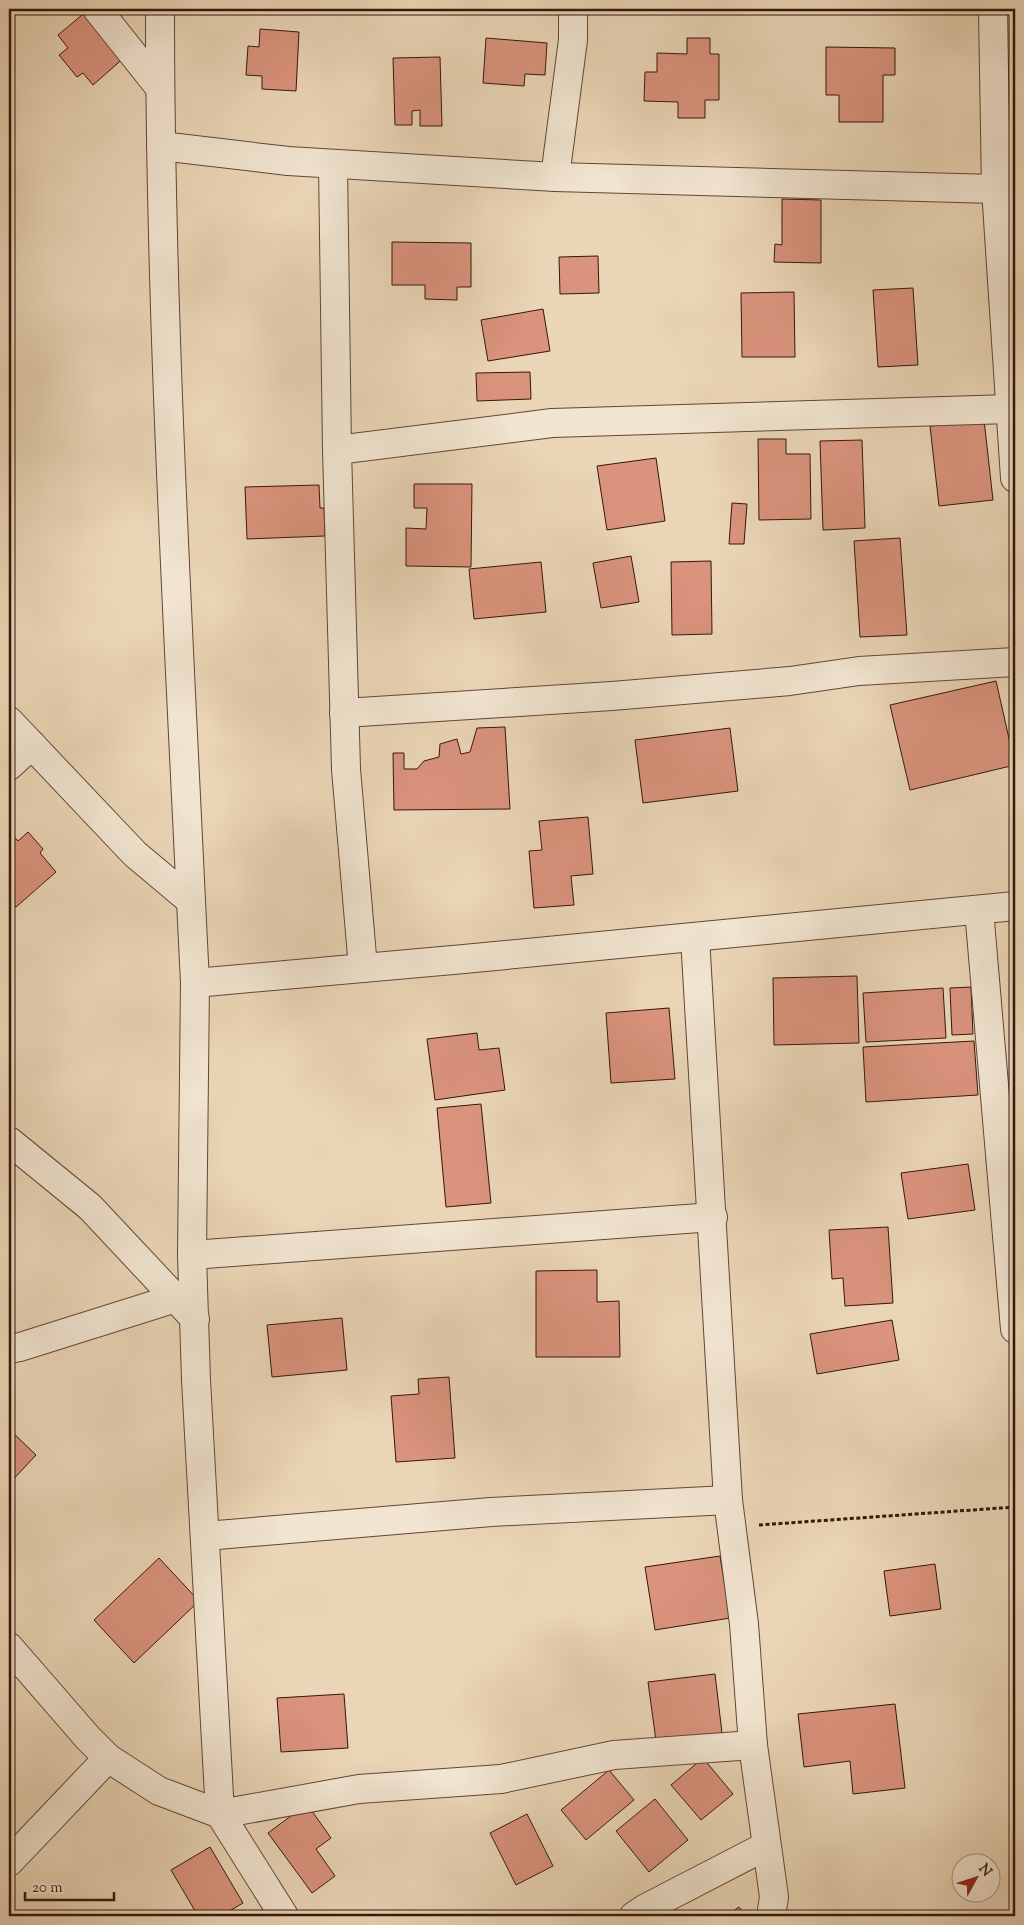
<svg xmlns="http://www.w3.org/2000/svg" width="1024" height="1925" viewBox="0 0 1024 1925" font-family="'Sorts Mill Goudy',serif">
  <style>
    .building { fill: #da937d; stroke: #35170c }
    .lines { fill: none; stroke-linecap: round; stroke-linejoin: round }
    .minor-casing { stroke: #624636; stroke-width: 30 }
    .path { stroke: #35170c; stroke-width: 3; stroke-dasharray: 4 2.5; stroke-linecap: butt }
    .minor { stroke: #f1e4d0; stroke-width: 28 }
  </style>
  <rect width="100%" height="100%" fill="#ead5b6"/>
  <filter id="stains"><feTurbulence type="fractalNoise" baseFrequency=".004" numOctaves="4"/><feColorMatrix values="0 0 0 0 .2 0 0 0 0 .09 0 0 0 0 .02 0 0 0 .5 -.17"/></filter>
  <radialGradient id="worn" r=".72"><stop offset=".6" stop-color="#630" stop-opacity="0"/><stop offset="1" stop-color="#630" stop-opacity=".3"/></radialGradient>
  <g class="building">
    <rect x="931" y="9" width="49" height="2"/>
    <polygon points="88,10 126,56 93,85 83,73 77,77 59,55 68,48 58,35"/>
    <polygon points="260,29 299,32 296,91 262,89 262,76 246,75 248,46 259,47"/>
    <polygon points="486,38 547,43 545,75 525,74 524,86 483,83"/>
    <polygon points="687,38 710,38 710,54 719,54 719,100 705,100 705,118 678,118 678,102 644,101 645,72 657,72 657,53 687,54"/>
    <polygon points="826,47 895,48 895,75 883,75 883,122 839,122 839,95 826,95"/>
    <polygon points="440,57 442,126 420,126 420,110 412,111 412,125 395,125 393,58"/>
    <polygon points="782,199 821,200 821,263 774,262 775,244 782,245"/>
    <polygon points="392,242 471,243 471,287 457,287 457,300 425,299 425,285 392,285"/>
    <polygon points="598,256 599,293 560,294 559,257"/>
    <polygon points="913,288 918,365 878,367 873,290"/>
    <polygon points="794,292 795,357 742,357 741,293"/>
    <polygon points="543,309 550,351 488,361 481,320"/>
    <polygon points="530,372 531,399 477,401 476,373"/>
    <polygon points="984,420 993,500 939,506 930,426"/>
    <polygon points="758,439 786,439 786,454 810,454 811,519 759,520"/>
    <polygon points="862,440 865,528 823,530 820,441"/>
    <polygon points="656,458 665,521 607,530 597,466"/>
    <polygon points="414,484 472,484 471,567 406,566 406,528 426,529 427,508 414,508"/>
    <polygon points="319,485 320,508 324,508 325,536 247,539 245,487"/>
    <polygon points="732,503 747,504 744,544 729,544"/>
    <polygon points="900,538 907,635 860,637 854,541"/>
    <polygon points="631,556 639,602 601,608 593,563"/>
    <polygon points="711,561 712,634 672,635 671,562"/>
    <polygon points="541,562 546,612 474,619 469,569"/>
    <polygon points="996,681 1015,765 910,790 890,705"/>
    <polygon points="505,727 510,809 394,810 393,753 404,753 404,769 417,769 424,761 439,757 440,744 457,739 461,754 470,752 477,728"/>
    <polygon points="730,728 738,791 643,803 635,740"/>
    <polygon points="588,817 593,874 571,876 574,905 534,908 529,851 542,850 539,821"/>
    <polygon points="9,831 18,841 28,832 43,849 40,853 56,872 16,907 9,899"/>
    <polygon points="857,976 859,1043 774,1045 773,978"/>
    <polygon points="971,987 973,1034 952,1035 950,988"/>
    <polygon points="943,988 946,1038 866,1042 863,993"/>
    <polygon points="669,1008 675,1079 611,1083 606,1013"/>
    <polygon points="477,1033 479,1050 499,1048 505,1090 435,1100 427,1039"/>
    <polygon points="974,1041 978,1095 866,1102 863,1047"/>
    <polygon points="481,1104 491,1203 446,1207 437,1108"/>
    <polygon points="968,1164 975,1210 908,1219 901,1173"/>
    <polygon points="888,1227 893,1303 845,1306 843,1278 832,1279 829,1230"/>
    <polygon points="597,1270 597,1302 619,1301 620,1357 536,1357 536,1271"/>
    <polygon points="342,1318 347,1370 272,1377 267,1325"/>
    <polygon points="892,1320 899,1360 817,1374 810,1334"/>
    <polygon points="449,1377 455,1458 396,1462 391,1396 419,1394 418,1379"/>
    <polygon points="9,1429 36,1455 9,1484"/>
    <polygon points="720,1556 730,1618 655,1630 645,1567"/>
    <polygon points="159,1558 199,1601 134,1663 94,1620"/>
    <polygon points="935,1564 941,1609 890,1616 884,1571"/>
    <polygon points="715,1674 722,1733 656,1741 648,1682"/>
    <polygon points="344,1694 348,1748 281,1752 277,1698"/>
    <polygon points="895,1704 905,1788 853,1794 850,1761 804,1767 798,1714"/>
    <polygon points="703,1758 733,1794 701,1820 671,1785"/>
    <polygon points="609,1770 634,1800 586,1840 561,1810"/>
    <polygon points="655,1799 688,1840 649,1872 616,1831"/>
    <polygon points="307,1804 331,1838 316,1849 335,1876 312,1893 268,1833"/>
    <polygon points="527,1814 553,1866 516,1885 490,1833"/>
    <polygon points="210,1847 243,1903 221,1916 198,1916 171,1870"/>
    <polygon points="739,1907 746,1916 726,1916"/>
  </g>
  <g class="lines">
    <defs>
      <g id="minor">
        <polyline points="97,9 160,88"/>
        <polyline points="993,9 996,189 1015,478"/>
        <polyline points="161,146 288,161 555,177 996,189"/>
        <polyline points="333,164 337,450 346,769 363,968"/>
        <polyline points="555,177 573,40 573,9"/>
        <polyline points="337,450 552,423 1010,409"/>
        <polyline points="344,713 612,696 790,681 859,671 1015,662"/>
        <path d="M9 721 135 854 191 901C177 604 160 306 160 9"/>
        <polyline points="9,766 32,745"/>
        <polyline points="191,901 195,983 464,959 1015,906"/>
        <polyline points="979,910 1015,1329"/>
        <polyline points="695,937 728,1500 744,1624 753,1745 774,1897 771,1916"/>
        <polyline points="195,983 192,1255 196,1380 220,1814 359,1789 501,1779 614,1755 753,1745"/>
        <polyline points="9,1141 90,1207 195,1319"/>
        <polyline points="192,1255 713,1217"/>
        <polyline points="9,1349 20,1347 176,1298"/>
        <polyline points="205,1536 491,1512 728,1500"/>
        <polyline points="9,1647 88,1738 108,1758 159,1791 220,1814 284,1916"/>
        <polyline points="9,1862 108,1758"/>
        <polyline points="634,1916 646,1908 766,1846"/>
      </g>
    </defs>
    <use href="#minor" class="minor-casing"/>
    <polyline class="path" points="759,1525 1015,1507"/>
    <use href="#minor" class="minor"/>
  </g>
  <rect width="1024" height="1925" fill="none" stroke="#ead5b6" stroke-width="30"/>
  <rect x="10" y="10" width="1004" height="1905" fill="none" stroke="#35170c" stroke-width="2.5"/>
  <rect x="15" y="15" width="994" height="1895" fill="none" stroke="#35170c"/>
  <g transform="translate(976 1878) rotate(50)"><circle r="24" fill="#f1e4d0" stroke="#a69282"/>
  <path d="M0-4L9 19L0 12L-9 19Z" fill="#8f2418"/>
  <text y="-8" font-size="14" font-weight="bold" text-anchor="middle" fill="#35170c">N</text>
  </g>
  <path d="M25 1892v8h89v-8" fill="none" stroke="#35170c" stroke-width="2.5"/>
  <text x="32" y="1892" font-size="15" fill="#35170c" stroke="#f1e4d0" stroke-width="4" paint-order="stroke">20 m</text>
  <rect width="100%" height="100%" filter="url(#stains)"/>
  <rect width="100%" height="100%" fill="url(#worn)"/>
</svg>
